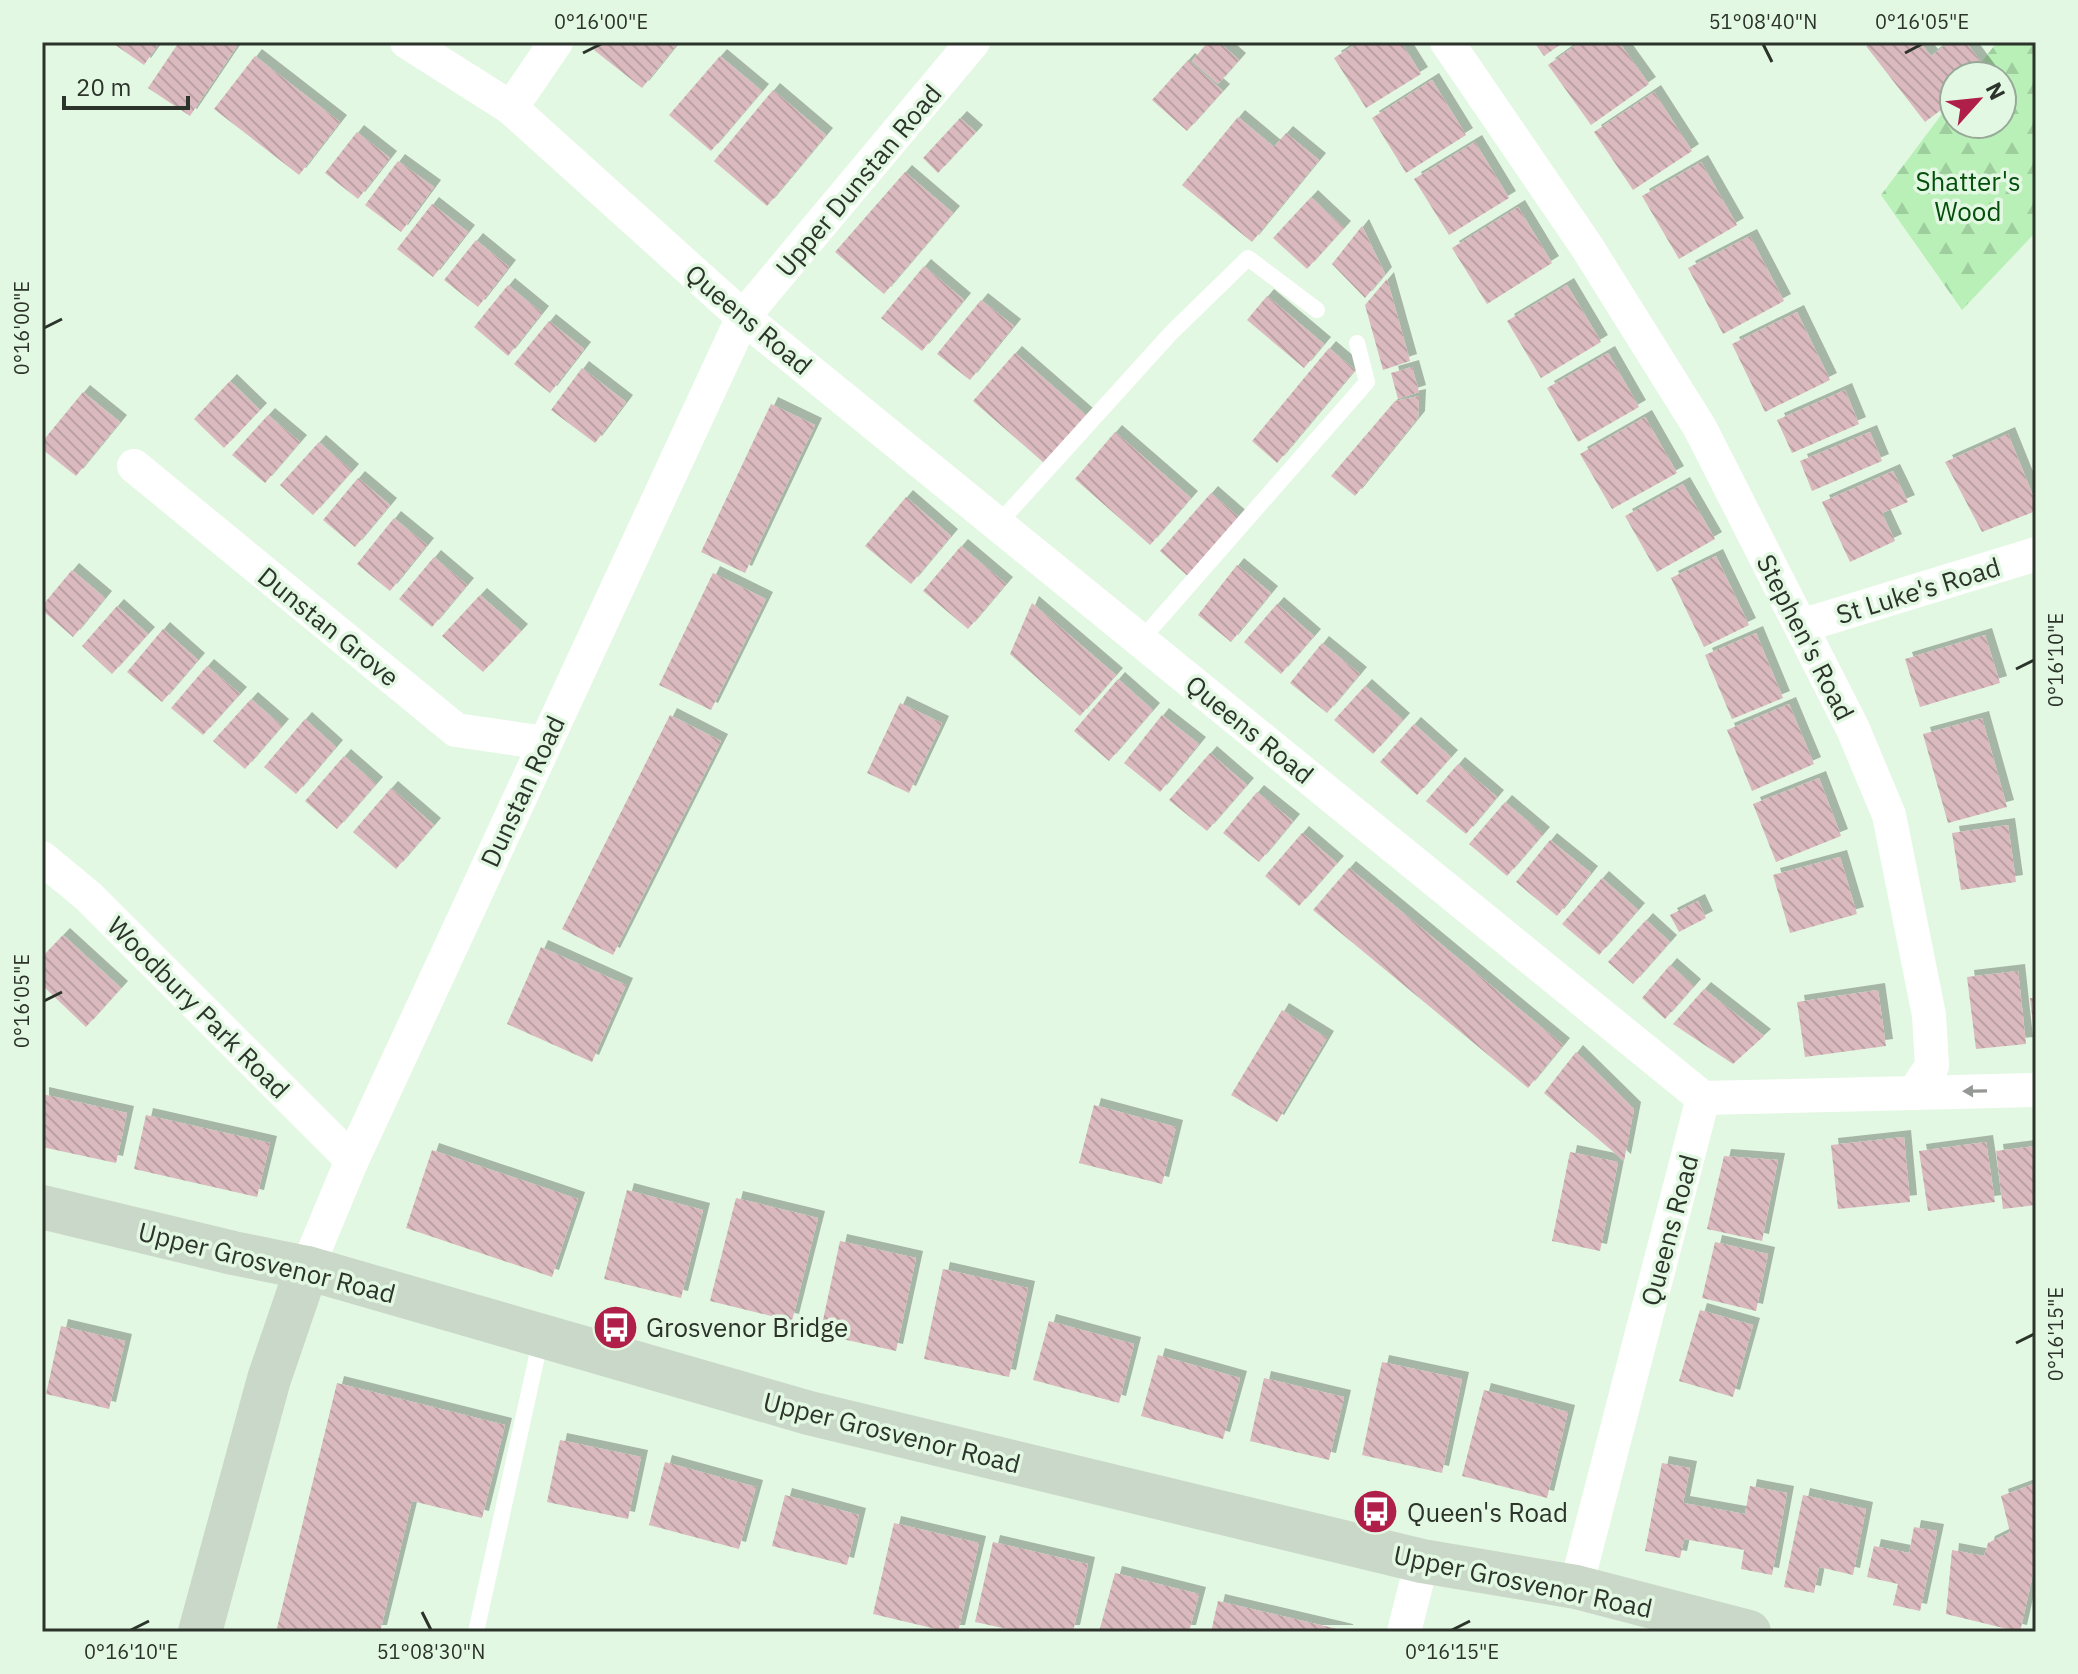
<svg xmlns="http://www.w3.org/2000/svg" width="2078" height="1674" viewBox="0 0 2078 1674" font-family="'IBM Plex Sans',sans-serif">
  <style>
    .forest { fill: url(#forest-firs) }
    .building { fill: url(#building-back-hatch); filter: url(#shadow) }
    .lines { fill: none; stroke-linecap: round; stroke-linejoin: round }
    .lane { stroke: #fff; stroke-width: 16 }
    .street { stroke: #fff; stroke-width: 34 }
    .secondary { stroke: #cad8c9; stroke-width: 44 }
    .oneway { fill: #959995 }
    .ticks { fill: none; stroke: #2b332b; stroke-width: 3 }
    .labels { text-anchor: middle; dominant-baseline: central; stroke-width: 7; stroke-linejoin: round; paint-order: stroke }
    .street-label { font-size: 26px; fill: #2b332b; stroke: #e3f8e2 }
    .park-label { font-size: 26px; fill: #044f0c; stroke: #e3f8e2 }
    .poi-label { font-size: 26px; fill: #2b332b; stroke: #e3f8e2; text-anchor: start }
    .neatline { fill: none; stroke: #2b332b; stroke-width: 3 }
    .ticks-label { font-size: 20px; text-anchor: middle; fill: #2b332b }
  </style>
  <defs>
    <pattern id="forest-firs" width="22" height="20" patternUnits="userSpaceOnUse" patternTransform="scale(2)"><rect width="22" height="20" fill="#b9f0b7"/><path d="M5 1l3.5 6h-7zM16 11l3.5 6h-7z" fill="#9fce9e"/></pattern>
    <pattern id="building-back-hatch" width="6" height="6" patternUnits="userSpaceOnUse" patternTransform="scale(2)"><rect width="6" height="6" fill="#dababe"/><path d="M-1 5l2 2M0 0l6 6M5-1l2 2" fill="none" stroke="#bba0a3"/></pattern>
    <filter id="shadow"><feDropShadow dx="7" dy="-7" stdDeviation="0" flood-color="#0004"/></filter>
  </defs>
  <rect width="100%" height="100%" fill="#e3f8e2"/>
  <polygon class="forest" points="1997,42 2036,42 2036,232 1962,310 1881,195 1954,98 1954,124 2002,124 2002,76 1971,76"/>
  <g class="building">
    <polygon points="111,42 160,42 144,65"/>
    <polygon points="179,42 231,42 237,46 190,116 148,88"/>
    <polygon points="600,42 679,42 642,88 594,50"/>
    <polygon points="1208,42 1219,42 1239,60 1218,84 1192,61"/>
    <polygon points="1359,42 1401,42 1421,74 1366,108 1334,58"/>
    <polygon points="1534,42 1564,42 1544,56"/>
    <polygon points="1580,42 1619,42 1649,84 1591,125 1548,65"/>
    <polygon points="1872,42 1920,42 1931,56 1949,42 1966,42 1989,73 1985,76 1954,76 1954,100 1925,122 1866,46"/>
    <polygon points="255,56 340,122 299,175 214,109"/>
    <polygon points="720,56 762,91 711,151 669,115"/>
    <polygon points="1188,60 1223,91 1187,131 1152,100"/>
    <polygon points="1432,80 1466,135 1406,173 1372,118"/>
    <polygon points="773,90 826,135 767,206 714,161"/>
    <polygon points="1654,92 1692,151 1633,190 1594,132"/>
    <polygon points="1238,117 1274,147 1286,133 1319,160 1252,242 1182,185"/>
    <polygon points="960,118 976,132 938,173 923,158"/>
    <polygon points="357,132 390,158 358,199 325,173"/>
    <polygon points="1475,142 1509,198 1449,235 1414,179"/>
    <polygon points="398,161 434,187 401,232 365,205"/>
    <polygon points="1701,162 1737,225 1679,259 1642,196"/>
    <polygon points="905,172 953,213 884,294 835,252"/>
    <polygon points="1311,197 1344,228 1307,269 1273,238"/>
    <polygon points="432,204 468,232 433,277 397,249"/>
    <polygon points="1518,207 1552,263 1487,304 1452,248"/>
    <polygon points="1362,226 1385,274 1365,298 1332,264"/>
    <polygon points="1750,236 1784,301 1723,334 1688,268"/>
    <polygon points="476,240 509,267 478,307 444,280"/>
    <polygon points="924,266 964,300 922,351 881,318"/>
    <polygon points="1387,279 1410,361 1383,370 1365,305"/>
    <polygon points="508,285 542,313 508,356 474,327"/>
    <polygon points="1567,285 1601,342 1541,378 1507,321"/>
    <polygon points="1267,296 1324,344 1304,368 1247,320"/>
    <polygon points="981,300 1014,326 970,380 937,354"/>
    <polygon points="1797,312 1830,380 1765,412 1732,344"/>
    <polygon points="549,321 584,349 550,393 514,364"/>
    <polygon points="1329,348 1355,370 1277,463 1252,441"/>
    <polygon points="1015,353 1086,415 1044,463 973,401"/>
    <polygon points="1608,353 1639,407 1578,442 1547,388"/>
    <polygon points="1412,367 1419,392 1398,399 1391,373"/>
    <polygon points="582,368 626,402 595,443 551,410"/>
    <polygon points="230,381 260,410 224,448 194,419"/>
    <polygon points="1845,390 1859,424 1792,453 1777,420"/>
    <polygon points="83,392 120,422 76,476 42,449 42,442"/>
    <polygon points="1419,396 1418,418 1355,496 1331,476 1395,401"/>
    <polygon points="771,404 815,425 745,573 701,552"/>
    <polygon points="268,415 300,442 265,483 232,455"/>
    <polygon points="1645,417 1677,473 1612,509 1580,454"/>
    <polygon points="1115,432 1191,498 1150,545 1075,479"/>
    <polygon points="1870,432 1882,461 1812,491 1800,461"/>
    <polygon points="2008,434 2036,503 2036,511 1982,532 1945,462"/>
    <polygon points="319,442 352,471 313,515 280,485"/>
    <polygon points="1893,471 1908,502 1882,513 1895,541 1850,562 1822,502"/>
    <polygon points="358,478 390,505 355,547 323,520"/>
    <polygon points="1683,484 1715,539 1657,572 1625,516"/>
    <polygon points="1211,493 1242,520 1191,579 1160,551"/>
    <polygon points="906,497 951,536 911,584 865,546"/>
    <polygon points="394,518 427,545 390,591 357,564"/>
    <polygon points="961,546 1006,584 968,629 923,591"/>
    <polygon points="1716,556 1749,625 1704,647 1671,578"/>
    <polygon points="434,557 467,585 432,627 399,599"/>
    <polygon points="1237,565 1271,593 1231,642 1198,615"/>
    <polygon points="72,570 105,598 73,637 42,610 42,606"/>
    <polygon points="713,573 766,599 711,710 659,685"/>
    <polygon points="480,595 521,631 483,672 442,636"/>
    <polygon points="1032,603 1116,675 1080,716 1010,654"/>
    <polygon points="1277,604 1314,636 1281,674 1244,642"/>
    <polygon points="117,606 148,634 112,674 82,646"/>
    <polygon points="163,629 198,660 162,702 127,672"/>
    <polygon points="1756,633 1783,698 1732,719 1705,655"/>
    <polygon points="1985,635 2000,683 1920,707 1905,659"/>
    <polygon points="1322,643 1360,674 1327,713 1290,683"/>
    <polygon points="207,666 240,694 203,735 171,708"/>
    <polygon points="1118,679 1153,710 1109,761 1074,731"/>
    <polygon points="1365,686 1403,720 1373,754 1334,720"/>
    <polygon points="251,699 282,726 245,769 213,741"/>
    <polygon points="900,703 942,723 909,793 867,773"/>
    <polygon points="1789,704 1814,764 1752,791 1727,730"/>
    <polygon points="670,715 721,741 613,955 562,929"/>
    <polygon points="1162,715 1199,744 1160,792 1124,763"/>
    <polygon points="1982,718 2007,807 1948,823 1923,734"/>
    <polygon points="305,719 336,747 296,794 264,767"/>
    <polygon points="1414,724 1451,757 1417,795 1380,762"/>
    <polygon points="1210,753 1247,785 1207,831 1169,800"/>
    <polygon points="344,756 376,784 337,829 305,801"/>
    <polygon points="1458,764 1497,797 1466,834 1426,801"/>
    <polygon points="1819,778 1841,836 1776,862 1753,804"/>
    <polygon points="391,788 434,825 396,869 353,832"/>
    <polygon points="1257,792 1293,821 1259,862 1223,833"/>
    <polygon points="1505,802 1543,834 1507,876 1469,844"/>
    <polygon points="2008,825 2016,882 1961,890 1952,833"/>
    <polygon points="1302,833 1337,863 1299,906 1265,876"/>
    <polygon points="1550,840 1591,873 1557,916 1516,882"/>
    <polygon points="1840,857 1857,914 1790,933 1773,875"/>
    <polygon points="1349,868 1563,1045 1528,1088 1313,910"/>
    <polygon points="1602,878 1638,910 1599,955 1562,924"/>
    <polygon points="1698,901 1706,918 1679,932 1670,915"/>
    <polygon points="1646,920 1670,942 1633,984 1608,962"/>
    <polygon points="63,935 121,988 86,1027 42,985 42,957"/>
    <polygon points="541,947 626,985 592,1062 507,1024"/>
    <polygon points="1670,965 1694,986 1665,1019 1642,998"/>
    <polygon points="2018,971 2026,1044 1976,1049 1967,977"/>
    <polygon points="1704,989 1764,1036 1733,1064 1673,1024"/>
    <polygon points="1878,990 1886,1046 1805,1057 1797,1002"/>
    <polygon points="2030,998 2036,998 2036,1032 2034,1032"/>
    <polygon points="1282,1010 1327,1038 1277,1122 1231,1095"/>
    <polygon points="1576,1052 1634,1109 1624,1161 1544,1093"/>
    <polygon points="42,1094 127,1113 116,1163 42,1147"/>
    <polygon points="1094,1105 1176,1127 1162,1184 1079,1163"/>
    <polygon points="146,1115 270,1143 257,1197 134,1169"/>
    <polygon points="1904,1137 1910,1202 1838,1209 1831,1145"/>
    <polygon points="1986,1142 1995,1202 1928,1211 1919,1151"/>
    <polygon points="2036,1146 2036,1205 2003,1209 1996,1151"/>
    <polygon points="432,1150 578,1199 552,1277 406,1228"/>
    <polygon points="1570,1152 1618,1162 1600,1251 1552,1241"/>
    <polygon points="1724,1156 1778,1160 1762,1241 1707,1229"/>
    <polygon points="627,1190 703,1210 681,1298 604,1279"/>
    <polygon points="736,1198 818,1218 792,1321 710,1301"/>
    <polygon points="840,1241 916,1258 896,1351 820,1334"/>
    <polygon points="1715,1242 1768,1254 1756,1311 1702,1298"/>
    <polygon points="943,1269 1028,1288 1009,1377 924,1359"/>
    <polygon points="1700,1310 1753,1325 1733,1397 1679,1381"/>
    <polygon points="1049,1321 1134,1344 1119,1403 1033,1380"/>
    <polygon points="61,1326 125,1341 109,1409 46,1394"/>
    <polygon points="1158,1355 1240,1378 1223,1439 1141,1416"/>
    <polygon points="1382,1362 1462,1379 1442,1473 1362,1455"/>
    <polygon points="1264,1378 1344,1397 1329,1460 1250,1441"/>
    <polygon points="337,1383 505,1425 482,1518 412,1501 380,1632 276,1632"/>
    <polygon points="1484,1390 1568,1412 1547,1498 1462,1476"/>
    <polygon points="560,1440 641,1457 628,1519 547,1502"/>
    <polygon points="665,1462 756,1487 739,1549 649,1525"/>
    <polygon points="1662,1463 1690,1468 1683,1503 1745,1514 1750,1486 1787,1493 1772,1575 1741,1569 1744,1550 1684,1539 1680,1558 1645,1551"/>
    <polygon points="2036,1483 2036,1573 2033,1574 2020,1632 1946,1614 1952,1550 1984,1556 1988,1543 2010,1532 2001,1496"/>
    <polygon points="785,1495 859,1515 847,1565 772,1546"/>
    <polygon points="1803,1495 1866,1509 1853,1575 1819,1567 1814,1593 1784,1587"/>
    <polygon points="894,1523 979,1543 958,1632 949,1632 873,1614"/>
    <polygon points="1914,1527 1937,1531 1920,1611 1893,1605 1898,1584 1867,1577 1874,1546 1909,1553"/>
    <polygon points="993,1542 1088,1564 1073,1632 1021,1632 975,1622"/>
    <polygon points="1115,1573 1199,1594 1189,1632 1099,1632"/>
    <polygon points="1218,1601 1346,1631 1346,1632 1211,1632"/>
  </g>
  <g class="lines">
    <g class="lane">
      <polyline points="998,524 1171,333 1248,258 1317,310"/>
      <polyline points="1141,640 1367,382 1357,343"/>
      <polyline points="476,1632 541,1338"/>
    </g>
    <g class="street">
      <polyline points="407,42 511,108 743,317 1703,1098 1576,1587"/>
      <polyline points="1447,42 1587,247 1700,428 1853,729 1889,815 1929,1015 1932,1066 1914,1093 1703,1098"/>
      <polyline points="511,108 556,42"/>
      <polyline points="134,466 456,730 545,743"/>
      <polyline points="1801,626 2036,554"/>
      <polyline points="42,858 88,896 352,1160"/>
      <polyline points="1914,1093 2036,1090"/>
      <polyline points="307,1268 352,1160 743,317 973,42"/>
      <polyline points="1404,1632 1422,1561"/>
    </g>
    <g class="secondary">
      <polyline points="42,1207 233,1253 307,1268 809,1413 1422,1561 1576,1587 1749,1632"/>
      <polyline points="200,1632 269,1379 307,1268"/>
    </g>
  </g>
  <defs><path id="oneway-solid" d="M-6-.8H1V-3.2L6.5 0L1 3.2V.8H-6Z" transform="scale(2)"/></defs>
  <use class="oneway" href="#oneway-solid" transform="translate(1975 1091) rotate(179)"/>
  <path class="ticks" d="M1763 44 1772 62M583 53 601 44M1905 53 1922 44M44 328 62 319M2016 669 2034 660M44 1001 62 992M2016 1343 2034 1334M422 1612 431 1630M131 1630 149 1621M1452 1630 1470 1621"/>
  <defs>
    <symbol id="bus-disc" viewBox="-11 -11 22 22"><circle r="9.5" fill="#b01e4a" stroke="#e3f8e2"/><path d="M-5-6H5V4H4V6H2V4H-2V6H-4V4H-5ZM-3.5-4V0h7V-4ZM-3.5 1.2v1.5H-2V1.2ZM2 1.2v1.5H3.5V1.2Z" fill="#fff"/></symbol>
  </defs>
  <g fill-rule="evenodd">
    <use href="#bus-disc" x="590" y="1302" width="51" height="51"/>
    <use href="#bus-disc" x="1350" y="1486" width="51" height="51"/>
  </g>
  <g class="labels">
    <g class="street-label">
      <text transform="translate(858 180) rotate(-50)">Upper Dunstan Road</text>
      <text transform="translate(749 319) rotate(40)">Queens Road</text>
      <text transform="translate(1918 590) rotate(-17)">St Luke's Road</text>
      <text transform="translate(329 626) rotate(39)">Dunstan Grove</text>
      <text transform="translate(1806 637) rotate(63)">Stephen's Road</text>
      <text transform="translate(1250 729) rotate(39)">Queens Road</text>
      <text transform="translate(522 791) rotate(-65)">Dunstan Road</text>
      <text transform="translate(199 1007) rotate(45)">Woodbury Park Road</text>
      <text transform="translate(1669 1230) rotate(-75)">Queens Road</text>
      <text transform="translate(267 1262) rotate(14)">Upper Grosvenor Road</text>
      <text transform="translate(892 1432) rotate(14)">Upper Grosvenor Road</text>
      <text transform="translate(1523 1581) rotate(12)">Upper Grosvenor Road</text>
    </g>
    <g class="park-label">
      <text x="1968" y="181">Shatter's<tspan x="1968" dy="30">Wood</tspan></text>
    </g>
    <g class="poi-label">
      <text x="646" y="1327">Grosvenor Bridge</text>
      <text x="1407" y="1512">Queen's Road</text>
    </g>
  </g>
  <rect width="2078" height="1674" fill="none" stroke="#e3f8e2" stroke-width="88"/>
  <g transform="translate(1978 100) rotate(63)"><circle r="38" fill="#e3f8e2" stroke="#99a999" stroke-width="2"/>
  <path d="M0-6L14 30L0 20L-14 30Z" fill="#b01e4a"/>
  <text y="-12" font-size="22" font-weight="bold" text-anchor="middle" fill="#2b332b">N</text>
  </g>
  <path d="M64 96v12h124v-12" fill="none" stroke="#2b332b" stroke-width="4"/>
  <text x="76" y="96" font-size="24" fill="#2b332b" stroke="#e3f8e2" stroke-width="6" paint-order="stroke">20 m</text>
  <rect x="44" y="44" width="1990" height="1586" class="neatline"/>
  <g class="ticks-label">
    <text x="601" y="29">0°16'00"E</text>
    <text x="1763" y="29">51°08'40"N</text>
    <text x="1922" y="29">0°16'05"E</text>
    <text transform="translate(22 328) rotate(-90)" y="7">0°16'00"E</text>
    <text transform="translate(2056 660) rotate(-90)" y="7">0°16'10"E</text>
    <text transform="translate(22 1001) rotate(-90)" y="7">0°16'05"E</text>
    <text transform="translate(2056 1334) rotate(-90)" y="7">0°16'15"E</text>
    <text x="131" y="1659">0°16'10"E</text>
    <text x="431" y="1659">51°08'30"N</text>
    <text x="1452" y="1659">0°16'15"E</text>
  </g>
</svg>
